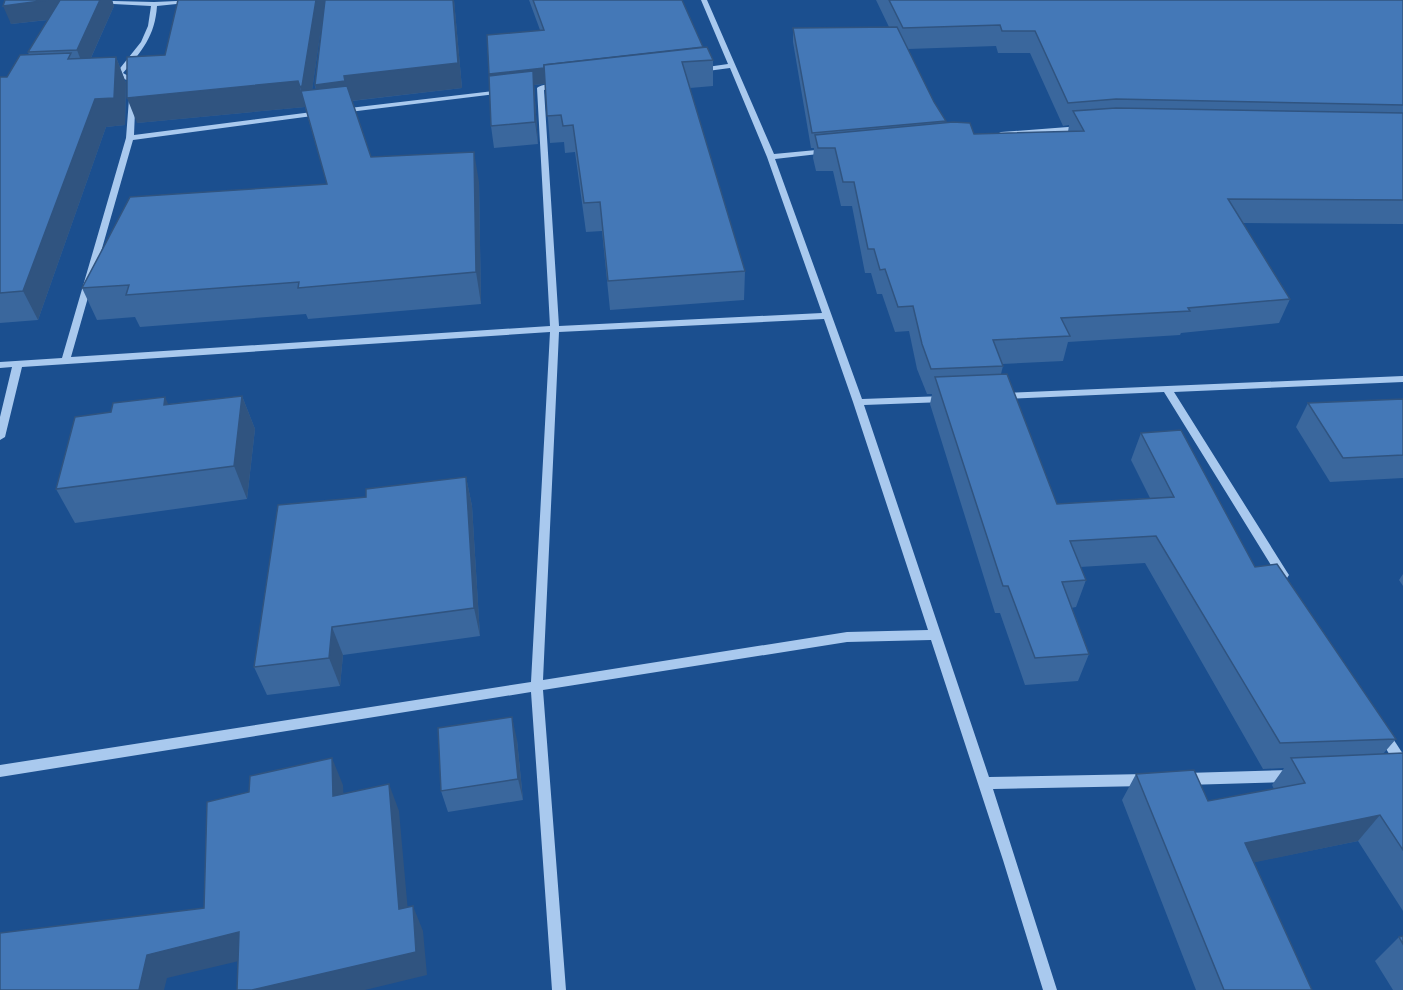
<svg xmlns="http://www.w3.org/2000/svg" width="1403" height="990" viewBox="0 0 1403 990" font-family="Rubik,sans-serif">
  <style>
    .lines { fill: none; stroke-linecap: round; stroke-linejoin: round }
    .minor { fill: #a9c9ee; fill-rule: evenodd }
    .wall { fill: #3a679d; fill-rule: evenodd }
    .shaded-wall { fill: #305480 }
    .building { fill: #4478b7; stroke: #305480; stroke-width: 1.5 }
  </style>
  <rect width="100%" height="100%" fill="#1b4f8f"/>
  <g class="lines">
    <g class="minor">
      <path d="M73 0 154 2 199 0 196 2 157 6C155 36 142 51 123 73L132 78 136 86 134 135 320 111 324 113 320 115 133 140 71 357 550 326 537 88C542 84 557 82 562 86L561 87 544 90 559 326 822 313 767 157 730 68 700 72 697 70 700 68 728 64 701 0H707L774 154 827 149 831 151 827 153 775 159 862 399 944 396 949 399 944 402 864 405 989 777 1146 774 1151 776 1152 780 1151 784 1146 786 993 789 1057 990H1043L1003 860 931 640 847 642 543 690 566 990H552L531 692 0 777V765L531 682 550 332 22 367 5 437 0 440V417L12 367 0 368V362L62 358 126 138 130 86 127 80 108 74 117 72 141 42 148 26 151 6 76 2ZM824 319 853 402 928 630 847 632 543 680 559 332Z"/>
      <polygon points="502,90 505,92 504,93 341,113 337,111 341,109"/>
      <polygon points="1081,126 1084,126 1084,130 1001,136 997,134 1001,132"/>
      <polygon points="1403,376 1403,382 1174,392 1287,572 1289,575 1287,578 1279,578 1164,392 1002,399 997,396 1002,393"/>
      <polygon points="1384,730 1388,731 1403,754 1403,771 1398,769 1378,735 1380,731"/>
      <polygon points="1290,770 1295,772 1296,776 1295,780 1290,782 1186,785 1181,783 1180,779 1181,775 1186,773"/>
    </g>
  </g>
  <g class="wall">
    <polygon points="5,0 112,0 114,6 91,58 116,57 126,83 125,125 106,127 38,320 0,323 0,77 7,77 29,55 28,52 48,20 11,24"/>
    <polygon points="325,0 454,0 462,88 352,101 371,157 479,182 481,304 308,319 306,314 140,327 135,317 97,320 82,288 327,184 305,107 137,123 165,55 325,0 312,90 316,90 315,85"/>
    <polygon points="529,0 682,0 703,47 713,60 713,86 690,88 745,271 744,300 610,310 602,231 586,232 575,152 565,153 564,142 550,143 545,84 534,85 538,144 494,148 491,126 489,76 540,30"/>
    <path d="M876 0H1403V224L1242 223 1290 299 1279 323 1181 333 1180 335 1068 342 1063 361 1002 364 1003 366 1001 374 1057 504 1150 498 1131 460 1141 433 1255 567 1396 739 1383 754 1403 753V911L1358 841 1254 862 1312 990H1196L1122 800 1136 774 1208 801 1274 789 1272 785 1284 768 1263 769 1145 563 1080 567 1086 580 1076 607 1071 608 1089 654 1078 681 1025 685 1000 613H995L930 404 932 394H927L917 369 909 331 895 332 882 294H877L871 273H865L852 206H841L833 171H816L813 158 814 148H811L793 42V28L889 27ZM996 46 998 53H1030L1063 126 1069 125 1068 132 974 134 946 123V121L934 102 908 49Z"/>
    <polygon points="242,396 255,429 247,499 75,523 56,489 169,404"/>
    <polygon points="1403,399 1403,478 1330,482 1296,427 1308,403"/>
    <polygon points="466,477 472,506 480,636 343,655 340,686 267,695 254,667 366,497"/>
    <polygon points="1403,574 1403,586 1399,580"/>
    <polygon points="517,740 523,800 448,812 441,791"/>
    <polygon points="1403,936 1403,990 1393,990 1375,961 1399,937"/>
  </g>
  <g class="shaded-wall">
    <polygon points="48,0 65,0 55,19 11,24 3,6"/>
    <polygon points="100,0 112,0 114,6 85,71 77,50"/>
    <polygon points="316,0 325,0 309,112 301,91 306,112 300,87"/>
    <polygon points="453,0 454,0 462,88 350,101 322,110 315,85"/>
    <polygon points="704,49 682,62 682,67 534,85 538,144 535,122 491,90 489,74"/>
    <polygon points="116,57 126,83 125,125 106,127 38,320 23,291 95,99"/>
    <polygon points="298,81 305,107 137,123 127,98"/>
    <polygon points="474,152 479,182 481,304 476,272"/>
    <polygon points="242,396 255,429 247,499 234,466"/>
    <polygon points="165,397 180,430 164,405"/>
    <polygon points="466,477 472,506 480,636 474,608"/>
    <polygon points="332,627 343,655 340,686 329,658"/>
    <polygon points="512,717 517,740 523,800 518,779"/>
    <polygon points="332,758 343,785 345,823 333,796"/>
    <polygon points="389,784 399,811 410,934 399,909"/>
    <polygon points="1380,815 1358,841 1227,868 1245,843"/>
    <polygon points="413,906 423,931 427,975 365,990 252,990"/>
    <polygon points="239,932 256,957 167,978 164,990 139,990 147,955"/>
  </g>
  <g class="building">
    <polygon points="5,0 48,0 3,6"/>
    <polygon points="60,0 100,0 77,50 28,52"/>
    <polygon points="178,0 316,0 302,86 300,87 298,81 127,98 127,57 165,55"/>
    <polygon points="325,0 453,0 458,63 344,76 345,81 315,85"/>
    <polygon points="533,0 682,0 703,47 544,65 544,68 489,74 487,35 544,30"/>
    <polygon points="889,0 1403,0 1403,105 1116,99 1068,103 1035,31 1002,31 1000,25 903,28"/>
    <polygon points="897,27 934,102 946,121 812,133 793,28"/>
    <polygon points="707,47 713,60 682,62 745,271 608,281 600,202 584,203 573,125 563,126 561,115 547,116 544,65"/>
    <polygon points="71,53 68,59 116,57 114,98 95,99 23,291 0,293 0,77 7,77 20,55"/>
    <polygon points="533,71 535,122 491,126 489,76"/>
    <polygon points="347,86 371,157 474,152 476,272 298,288 299,282 126,295 129,285 82,288 130,197 327,184 301,91"/>
    <polygon points="1116,108 1403,113 1403,200 1228,199 1290,299 1188,308 1190,311 1061,318 1070,336 993,340 1003,366 931,369 922,344 913,306 898,307 885,269 880,270 874,249 868,249 854,182 843,182 835,148 818,148 815,135 953,122 970,123 974,134 1084,131 1073,111"/>
    <polygon points="1007,374 1057,504 1174,497 1141,433 1181,430 1255,567 1277,564 1396,739 1280,743 1156,536 1070,541 1086,580 1062,582 1089,654 1035,658 1008,586 1003,586 935,377"/>
    <polygon points="242,396 234,466 56,489 75,417 111,412 113,403 165,397 164,405"/>
    <polygon points="1403,399 1403,455 1343,458 1308,403"/>
    <polygon points="466,477 474,608 332,627 329,658 254,667 278,505 366,497 366,489"/>
    <polygon points="512,717 518,779 441,791 438,728"/>
    <polygon points="1403,753 1403,850 1380,815 1245,843 1312,990 1224,990 1136,774 1194,770 1208,801 1305,783 1291,758"/>
    <polygon points="332,758 333,796 389,784 399,909 413,906 416,952 252,990 237,990 239,932 147,955 139,990 0,990 0,933 204,908 207,802 249,792 250,776"/>
    <polygon points="1403,936 1403,944 1399,937"/>
  </g>
</svg>
